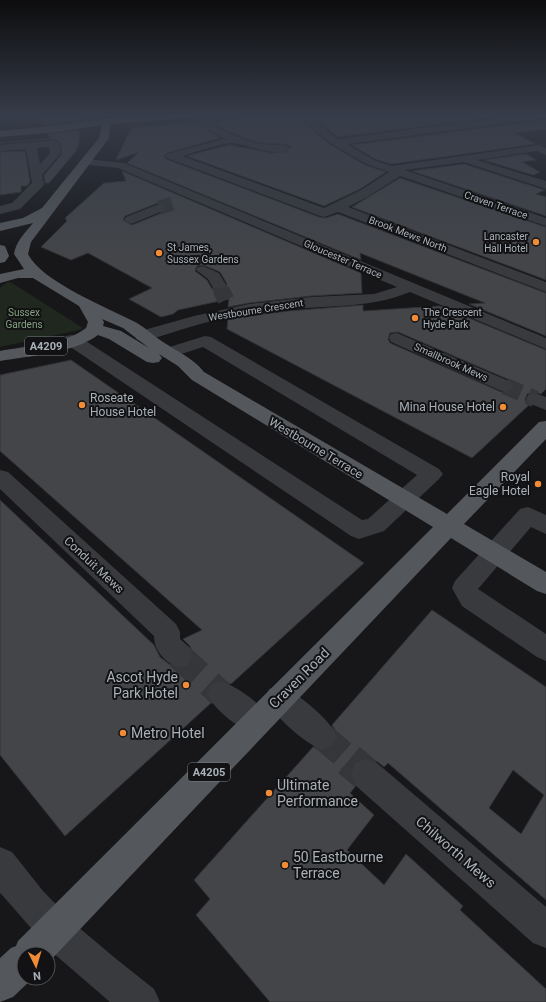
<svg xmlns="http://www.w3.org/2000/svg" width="546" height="1002" viewBox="0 0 546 1002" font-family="Roboto,sans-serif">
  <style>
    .green { fill: #1f271f }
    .building { fill: #434549; stroke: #313235; fill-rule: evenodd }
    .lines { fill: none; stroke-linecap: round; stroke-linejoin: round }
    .minor-tunnel-far3 { stroke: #343639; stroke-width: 14; stroke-dasharray: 14 7; stroke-linecap: butt }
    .minor-tunnel-far2 { stroke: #343639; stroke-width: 17; stroke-dasharray: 17 8; stroke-linecap: butt }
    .minor-tunnel-far1 { stroke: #343639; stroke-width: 27; stroke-dasharray: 27 14; stroke-linecap: butt }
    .minor-tunnel { stroke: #343639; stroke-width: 34; stroke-dasharray: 34 17; stroke-linecap: butt }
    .minor { fill: #383a3e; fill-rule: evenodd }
    .major { fill: #54585d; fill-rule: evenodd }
    .poi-dot { fill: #f08c38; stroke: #121214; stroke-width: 1.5 }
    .labels { text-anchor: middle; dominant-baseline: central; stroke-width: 4; stroke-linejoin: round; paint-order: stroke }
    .far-street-label { font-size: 10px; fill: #a9b1b8; stroke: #121214 }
    .far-poi-label { font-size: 10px; fill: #a9b1b8; stroke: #121214; text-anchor: start }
    .far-park-label { font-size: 10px; fill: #85a380; stroke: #121214 }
    .shield { fill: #121214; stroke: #7c8187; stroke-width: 1 }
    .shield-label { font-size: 11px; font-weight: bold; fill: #a9b1b8 }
    .poi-label { font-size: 12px; fill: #a9b1b8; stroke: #121214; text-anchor: end }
    .street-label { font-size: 12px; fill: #a9b1b8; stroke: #121214 }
    .near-poi-label { font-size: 14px; fill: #a9b1b8; stroke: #121214; text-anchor: start }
    .near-street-label { font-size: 14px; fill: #a9b1b8; stroke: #121214 }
  </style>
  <rect width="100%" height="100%" fill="#171719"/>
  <g class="green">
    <polygon points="0,115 123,115 0,127"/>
    <polygon points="8,282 12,283 83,328 79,330 0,347 0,288"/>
  </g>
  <g class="building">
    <polygon points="41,115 80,115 80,121 45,125"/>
    <polygon points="263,115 294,115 331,145 365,165 386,172 360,189 324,206 187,156 229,145 271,153 286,152 291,147 286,144 261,143 242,137 219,127 211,121 217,122"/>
    <polygon points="310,115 508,115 338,137"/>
    <polygon points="546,120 546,129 515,133 535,144 392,164 375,159 352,145"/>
    <polygon points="196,122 220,138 167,153 164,156 166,159 319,217 326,218 338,214 546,293 546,336 469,304 485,303 360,253 361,260 127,163 139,152 116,160 131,128"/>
    <polygon points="80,130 79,143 76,151 49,183 45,183 44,175 62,154 60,142 54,139 0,143 50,138 48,134"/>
    <polygon points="25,151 30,182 27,186 21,186 21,192 0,195 0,152"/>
    <polygon points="526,154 536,160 522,162 540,172 533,175 484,160"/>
    <polygon points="464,164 545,190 536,194 546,197 546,216 412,171"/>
    <path d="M122 171 361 273 362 293 311 296 249 303 228 307 229 299 178 310 173 314 161 317 129 299 152 288 88 253 71 260 41 247 67 221 65 218 104 183 126 181ZM158 203 163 204 166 207 164 212 132 225 123 220 125 216ZM203 265 220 272 227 284 224 289H212L207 280 195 271 197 266Z"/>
    <polygon points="400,178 546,227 546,280 352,207"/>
    <path d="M363 305V311L440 306 546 350V389L541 394 535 392 527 394 525 400 529 405 472 458 227 329 228 319 237 317 288 311ZM398 332 512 381 515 387 511 391 505 393 499 391 390 343 388 339 390 333Z"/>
    <polygon points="71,360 364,563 231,684 222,680 210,684 206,693 211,703 65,836 0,755 0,500 154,645 160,657 169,664 179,669 190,665 193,656 190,646 183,639 202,630 0,451 0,375"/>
    <path d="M432 610 546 687V900L388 763 384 767 378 762 367 758 354 762 350 775 355 787 350 793 374 815 347 850 384 885 406 854 463 906 460 910 546 989V1002H270L196 915 210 899 194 880 313 747 323 751 333 747 338 735 332 725ZM513 770 544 795 521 834 489 808Z"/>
  </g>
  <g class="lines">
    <g class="minor-tunnel-far3">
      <polyline points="159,208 176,202"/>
      <polyline points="218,285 221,291"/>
    </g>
    <g class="minor-tunnel-far2">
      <polyline points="221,290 226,300"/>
      <polyline points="505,386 535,399"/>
    </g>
    <g class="minor-tunnel-far1">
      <polyline points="179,656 221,694"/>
      <polyline points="322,736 351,761"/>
    </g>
    <polyline class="minor-tunnel" points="349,760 366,774"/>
    <g class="minor">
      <path d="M191 115H202L218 128 241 138 261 144 285 145 290 148C281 160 246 144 233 143 224 142 193 153 182 156L324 208 361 190 389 172 366 164 332 144 295 115H307L338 139 521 115H546V118L347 144 374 160 392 166 539 145 546 148V155L537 151 477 160 546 181V189L464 162 405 170 546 218V226L400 176 369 196 348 207 546 282V292L338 212 325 217 320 216 167 158 165 156 167 154 224 139 201 125Z"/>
      <path d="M54 140 59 143 61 153 42 175 44 184 42 187 20 209 0 214V206L12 203 32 183 26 149 0 151V145ZM49 147 50 153 40 164 37 148Z"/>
      <path d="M86 159 124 163 546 338V349L410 292C367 310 316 305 270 311 248 313 225 317 204 323 184 328 164 336 143 341L137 340 135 336 137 332 194 316 249 304 311 297 374 294 397 287 118 168 82 164 80 162Z"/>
      <polygon points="159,204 163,205 165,208 163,211 131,224 124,220 126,217"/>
      <polygon points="203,266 219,273 226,285 223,288 213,288 208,279 196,270 198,267"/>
      <polygon points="397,333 511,382 514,386 511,390 505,392 499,390 391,342 389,338 391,334"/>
      <polygon points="72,335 78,336 362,520 368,519 417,475 203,347 169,358 163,357 160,353 163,349 205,336 211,337 439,469 443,474 439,479 384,531 359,539 351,536 66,344 64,340 66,336"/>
      <polygon points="535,393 546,397 546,410 528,403 526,399 528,395"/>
      <path d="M0 470 8 472 176 624 180 632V639L189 647 192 656 189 665 179 668C166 663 154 651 154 636L0 489Z"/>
      <polygon points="528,507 546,515 546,534 531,527 478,589 546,634 546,661 537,657 462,606 452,588 455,581 520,509"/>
      <path d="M221 681C239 688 263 704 271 722L266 732 256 736C240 729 214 710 207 694L211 685Z"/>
      <path d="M279 685C297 692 329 719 337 736L332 746 322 750C304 743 273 715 265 698L269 689Z"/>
      <polygon points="366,759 377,763 546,907 546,948 533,943 355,785 351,774 355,763"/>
      <polygon points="0,847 12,852 43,891 77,926 115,958 154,989 160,1002 110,1002 52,952 3,896 0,893"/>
    </g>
    <g class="major">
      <path d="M146 115H190L185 118 110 124 109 138 31 242 28 254C41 281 106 307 133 321 144 326 152 335 163 342 178 352 193 358 204 372L447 514 539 422 546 421V439L464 524 546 572V594L537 591 451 538 48 963V954H24V978H33L13 997 0 1002V958L11 948 16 946 18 941 433 527 192 380 178 366 159 354 162 358 159 362 153 363 147 362 109 339 98 335C74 353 29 356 0 361V351C25 346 66 344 86 328L88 322 79 306 33 278H18L0 283V274L24 269 14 254C16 241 25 233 33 223L0 231V223L23 218 42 208 99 138 102 125 58 132 0 137V131C49 127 97 119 146 115ZM102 319 123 328 149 348 121 331 103 326 104 322Z"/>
      <polygon points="0,245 5,246 9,256 5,262 0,263"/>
    </g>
  </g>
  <linearGradient id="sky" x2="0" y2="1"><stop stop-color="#0d0d0e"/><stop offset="0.45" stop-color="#363c49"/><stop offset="1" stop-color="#363c49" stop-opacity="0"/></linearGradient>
  <rect width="546" height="256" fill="url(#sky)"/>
  <g class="poi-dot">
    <circle cx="536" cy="242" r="4"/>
    <circle cx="159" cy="253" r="4"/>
    <circle cx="415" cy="318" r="4"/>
    <circle cx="82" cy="405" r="4"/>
    <circle cx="503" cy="407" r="4"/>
    <circle cx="538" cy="484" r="4"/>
    <circle cx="186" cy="685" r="4"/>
    <circle cx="123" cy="733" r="4"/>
    <circle cx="269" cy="793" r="4"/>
    <circle cx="285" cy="865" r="4"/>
  </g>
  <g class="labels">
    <g class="far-street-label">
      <text transform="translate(496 205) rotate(19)">Craven Terrace</text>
      <text transform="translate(408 234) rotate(21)">Brook Mews North</text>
      <text transform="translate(343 259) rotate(23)">Gloucester Terrace</text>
      <text transform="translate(256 310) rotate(-9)">Westbourne Crescent</text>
      <text transform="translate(451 362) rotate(24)">Smallbrook Mews</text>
    </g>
    <g class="far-poi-label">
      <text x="528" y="236" text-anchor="end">Lancaster<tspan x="528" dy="12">Hall Hotel</tspan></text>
      <text x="167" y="247">St James,<tspan x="167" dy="12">Sussex Gardens</tspan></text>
      <text x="423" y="312">The Crescent<tspan x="423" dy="12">Hyde Park</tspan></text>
    </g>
    <g class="far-park-label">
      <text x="24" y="312">Sussex<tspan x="24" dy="12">Gardens</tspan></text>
    </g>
    <g class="shield">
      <rect x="25" y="337" width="42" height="18" rx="3"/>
      <rect x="188" y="763" width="42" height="18" rx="3"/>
    </g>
    <g class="shield-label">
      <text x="46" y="346">A4209</text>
      <text x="209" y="772">A4205</text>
    </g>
    <g class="poi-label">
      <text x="90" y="398" text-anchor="start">Roseate<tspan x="90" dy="14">House Hotel</tspan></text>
      <text x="495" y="407">Mina House Hotel</text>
      <text x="530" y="477">Royal<tspan x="530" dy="14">Eagle Hotel</tspan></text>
    </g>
    <g class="street-label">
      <text transform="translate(316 448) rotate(31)">Westbourne Terrace</text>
      <text transform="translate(94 565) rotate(43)">Conduit Mews</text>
    </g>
    <g class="near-poi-label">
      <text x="178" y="677" text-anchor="end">Ascot Hyde<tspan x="178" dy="16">Park Hotel</tspan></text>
      <text x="131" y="733">Metro Hotel</text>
      <text x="277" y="785">Ultimate<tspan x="277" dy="16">Performance</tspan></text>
      <text x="293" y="857">50 Eastbourne<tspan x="293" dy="16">Terrace</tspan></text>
    </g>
    <g class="near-street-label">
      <text transform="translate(299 678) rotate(-45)">Craven Road</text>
      <text transform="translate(456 852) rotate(41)">Chilworth Mews</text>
    </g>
  </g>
  <g transform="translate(36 966) rotate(175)"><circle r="19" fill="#121214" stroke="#4e5256"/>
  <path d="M0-3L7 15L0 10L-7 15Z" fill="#f08c38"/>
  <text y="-6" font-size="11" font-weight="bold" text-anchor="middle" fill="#a9b1b8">N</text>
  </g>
</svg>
